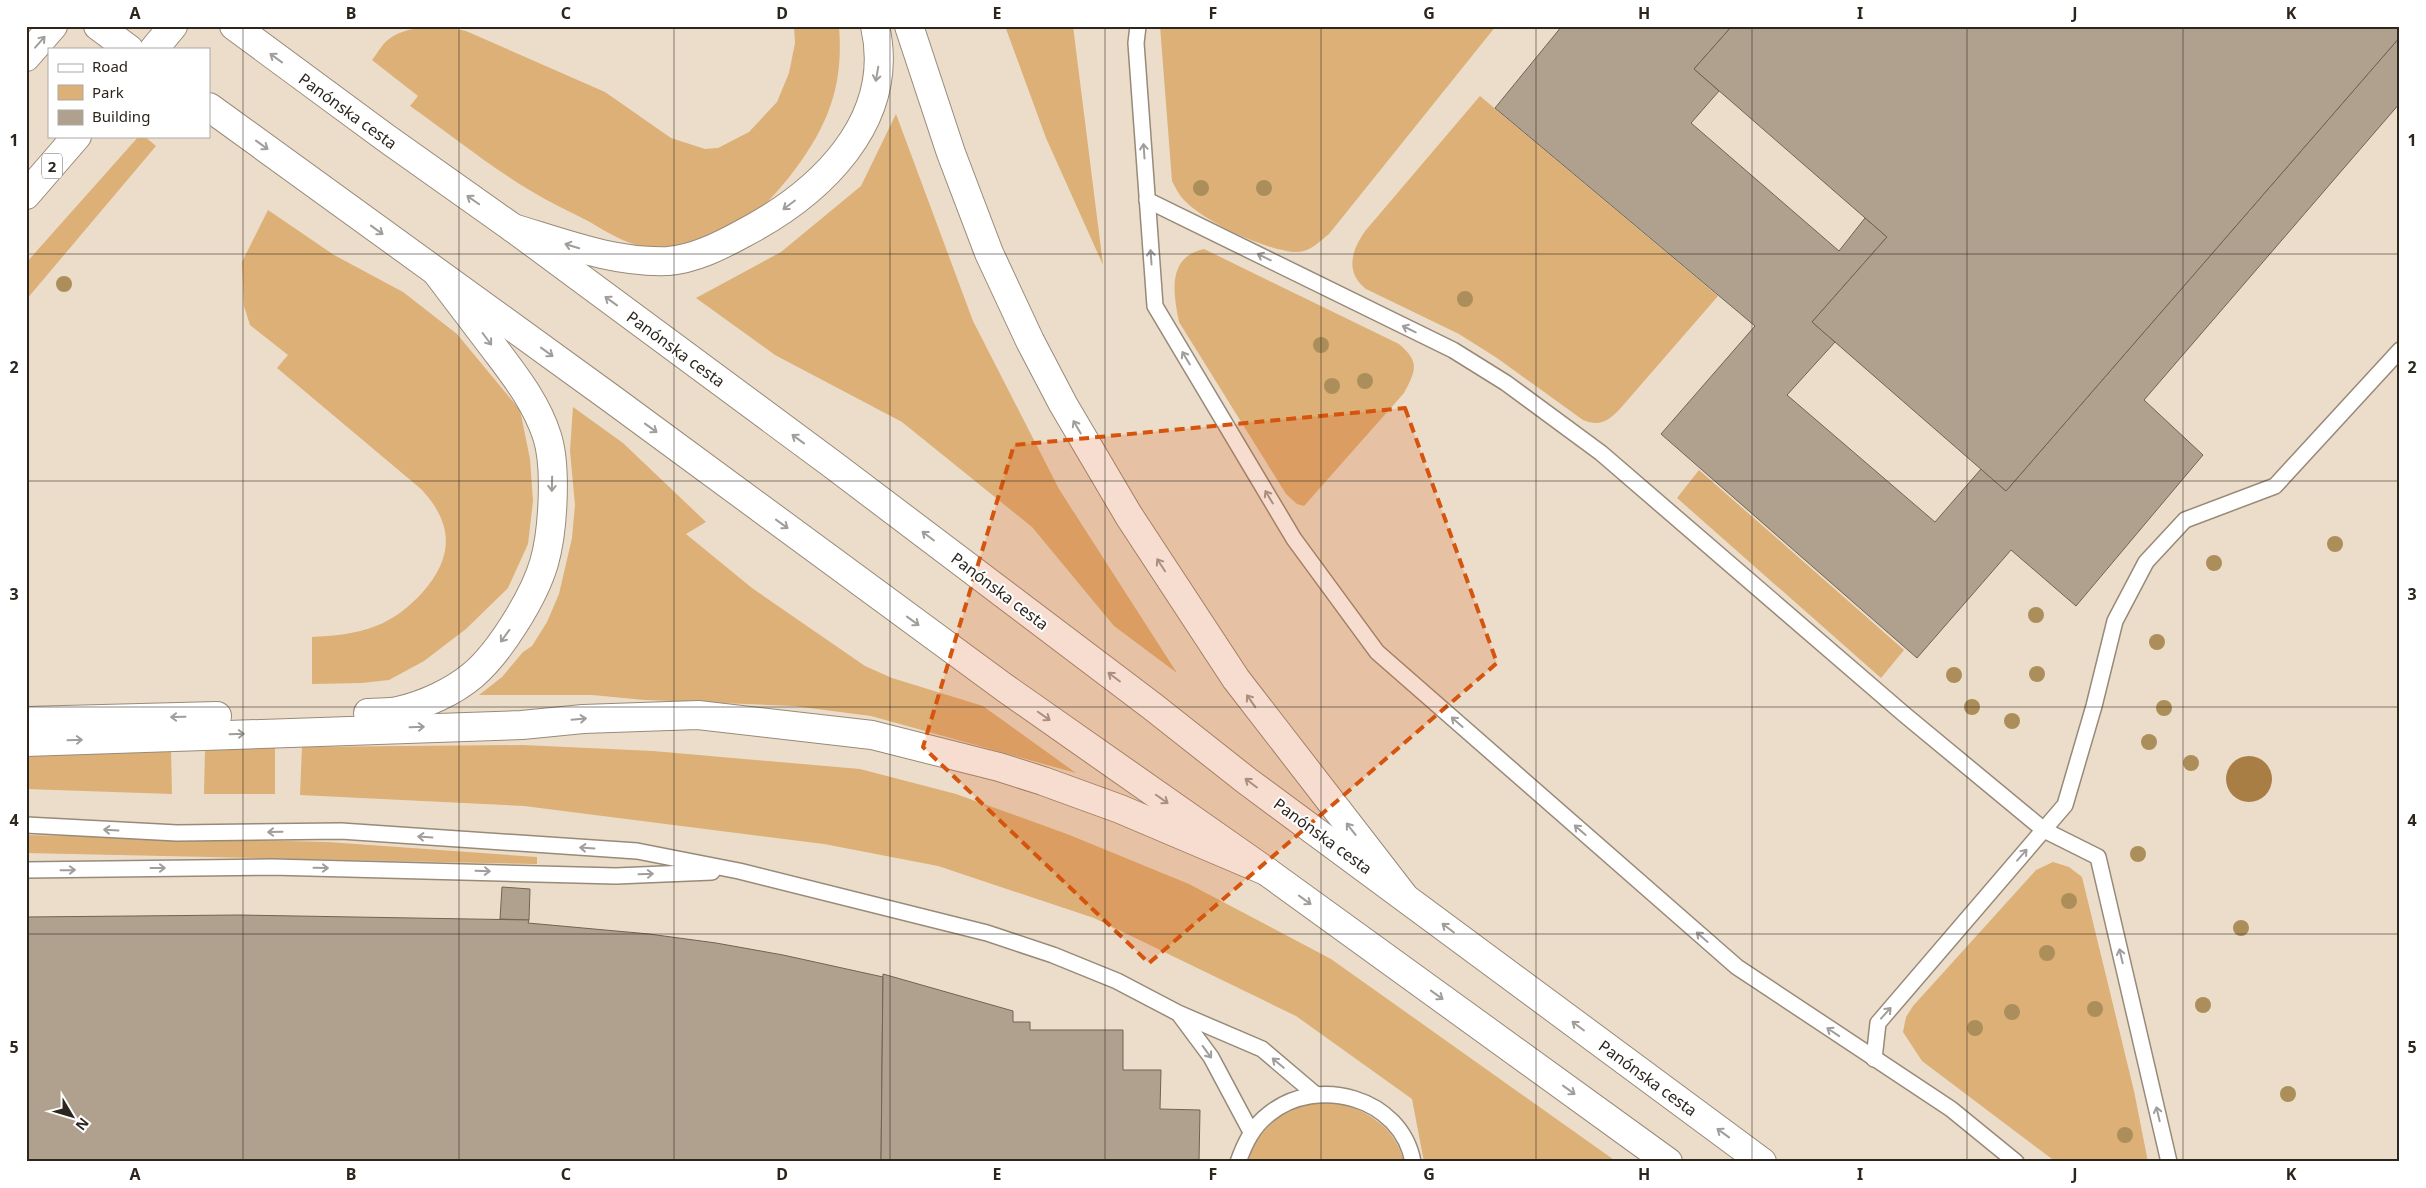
<svg xmlns="http://www.w3.org/2000/svg" width="2426" height="1188" viewBox="0 0 2426 1188" font-family="'Noto Sans',sans-serif">
  <style>
    .green { fill: #dcb076 }
    .water { fill: #a87e44 }
    .building { fill: #b0a18f; stroke: #706352 }
    .lines { fill: none; stroke-linecap: round; stroke-linejoin: round }
    .service-casing { stroke: #988a78; stroke-width: 18 }
    .secondary-casing { stroke: #988a78; stroke-width: 30 }
    .primary-casing { stroke: #988a78; stroke-width: 30 }
    .motorway-casing { stroke: #988a78; stroke-width: 30 }
    .service { stroke: #fff; stroke-width: 15 }
    .secondary { stroke: #fff; stroke-width: 28 }
    .primary { stroke: #fff; stroke-width: 28 }
    .motorway { stroke: #fff; stroke-width: 28 }
    .tree { fill: #ac8e5b }
    .oneway { stroke: #a09d9a }
    .marked { fill: #d5540e; fill-opacity: 0.2; stroke: #d5540e; stroke-width: 4; stroke-dasharray: 10 6; stroke-linejoin: round }
    .grid { fill: none; stroke: #2c261f; stroke-width: 1; stroke-opacity: 0.55 }
    .labels { text-anchor: middle; dominant-baseline: central; stroke-width: 4; stroke-linejoin: round; paint-order: stroke }
    .shield { fill: #fff; stroke: #6b6762; stroke-width: 1 }
    .shield-label { font-size: 15px; font-weight: bold; fill: #2c261f }
    .street-label { font-size: 16px; fill: #2c261f; stroke: #fff }
    .neatline { fill: none; stroke: #2c261f; stroke-width: 2 }
    .grid-label { font-size: 16px; text-anchor: middle; font-weight: bold; fill: #2c261f }
  </style>
  <rect width="100%" height="100%" fill="#ecddca"/>
  <g class="green">
    <path d="M794 26H839C844 88 827 128 790 176 781 187 772 198 762 207 741 225 681 249 654 248 630 247 607 232 588 221 569 211 549 202 531 191 489 166 450 134 410 106L418 96 372 60C377 54 382 44 389 39 408 24 445 26 466 31L605 92 671 138 705 149 718 148 749 132 777 102 789 73 795 43Z"/>
    <polygon points="1005,26 1073,26 1103,265 1046,138"/>
    <path d="M1160 26H1496L1329 234C1320 241 1310 252 1297 252 1269 252 1203 221 1184 200 1179 195 1175 187 1172 181Z"/>
    <path d="M1480 96 1718 296 1619 410C1608 421 1599 427 1583 420L1497 358 1459 334 1366 289C1344 272 1352 249 1366 230Z"/>
    <polygon points="896,114 973,321 1059,489 1177,673 1114,626 1032,527 902,422 775,355 696,298 781,252 861,186"/>
    <polygon points="139,136 144,136 156,146 26,300 26,263"/>
    <path d="M268 210 334 255 403 292 457 334 520 410 530 459 533 501 528 544 508 588 466 629 424 661 389 680 362 683 312 684V637C333 636 355 634 376 626 394 619 409 607 422 593 454 557 454 524 421 489L277 368 288 355 250 325 244 306 242 262Z"/>
    <path d="M1204 249 1399 344C1420 362 1416 370 1404 393L1304 506 1297 504 1286 494 1179 322C1173 292 1167 257 1204 249Z"/>
    <polygon points="573,407 623,443 706,522 686,534 752,588 865,666 892,678 983,706 1076,773 871,716 794,706 645,700 592,695 479,695 502,677 523,652 532,646 547,622 559,594 572,538 575,505 570,451"/>
    <polygon points="1699,470 1904,650 1881,678 1677,498"/>
    <polygon points="523,745 653,751 860,769 956,794 1067,834 1189,884 1331,959 1617,1162 1424,1162 1412,1099 1296,1016 1094,918 938,866 824,844 524,806 300,795 302,747"/>
    <polygon points="275,748 275,794 204,794 205,749"/>
    <polygon points="171,749 172,794 26,789 26,754"/>
    <polygon points="26,835 328,842 537,857 537,864 26,853"/>
    <polygon points="2053,862 2069,867 2082,877 2134,1091 2148,1162 2056,1162 1922,1061 1903,1032 1906,1017 1913,1006 2036,870"/>
    <path d="M1338 1102C1370 1113 1395 1127 1404 1162H1247C1255 1132 1281 1110 1310 1103 1319 1101 1329 1102 1338 1102Z"/>
  </g>
  <circle class="water" cx="2249" cy="779" r="23"/>
  <g class="building">
    <polygon points="1562,26 1732,26 1694,69 1719,91 1691,123 1839,251 1865,218 1887,237 1812,322 1835,342 1787,395 1935,522 1981,469 2006,491 2400,37 2400,103 2144,400 2203,455 2076,606 2011,550 1917,658 1661,434 1755,326 1495,108"/>
    <polygon points="1732,26 2400,26 2400,37 2006,491 1812,322 1887,237 1694,69"/>
    <polygon points="502,887 530,889 529,920 500,919"/>
    <polygon points="238,915 529,920 528,923 649,934 716,943 783,955 883,977 881,1162 26,1162 26,917"/>
    <polygon points="883,974 1013,1011 1013,1022 1030,1022 1030,1030 1123,1030 1123,1070 1161,1070 1160,1109 1200,1110 1199,1162 881,1162"/>
  </g>
  <g class="lines">
    <defs>
      <g id="service">
        <polyline points="1138,26 1136,43 1155,306 1294,539 1377,652 1737,967 1951,1109 2016,1162"/>
        <polyline points="1147,200 1453,350 1506,383 1601,453 1905,715 2044,830 2098,857 2169,1162"/>
        <polyline points="26,825 177,833 341,831 637,851 739,871 987,933 1053,955 1117,981 1178,1013 1262,1049 1315,1094"/>
        <polyline points="26,870 272,867 616,876 712,872"/>
        <polyline points="1179,1014 1211,1057 1251,1132"/>
        <polyline points="1874,1059 1878,1023 2065,805 2094,706 2115,621 2146,562 2185,520 2275,486 2400,350"/>
        <path d="M1238 1162C1245 1143 1253 1126 1269 1114 1317 1075 1401 1097 1413 1162"/>
      </g>
      <g id="secondary">
        <polyline points="98,26 129,49"/>
        <polyline points="234,26 386,138 513,228 832,464 1152,706 1247,781 1762,1162"/>
        <polyline points="209,107 612,399 1005,688 1266,871 1668,1162"/>
      </g>
      <g id="primary">
        <polyline points="909,26 951,153 989,253 1030,341 1063,404 1129,516 1236,679 1403,895"/>
        <polyline points="154,49 173,26"/>
        <polyline points="26,195 77,136"/>
        <path d="M513 228C563 243 614 263 668 261 694 259 720 246 742 234 819 194 897 122 875 26"/>
        <path d="M368 713C378 712 389 713 398 711 424 705 453 692 473 675 500 652 534 597 544 563 553 532 557 467 547 436 536 402 515 376 494 348 475 323 456 298 437 273"/>
        <polyline points="26,721 217,716"/>
        <polyline points="26,742 522,725 583,719 698,715 872,735 999,767 1043,781 1120,809 1266,871"/>
      </g>
      <polyline id="motorway" points="26,57 53,26"/>
    </defs>
    <use href="#service" class="service-casing"/>
    <use href="#secondary" class="secondary-casing"/>
    <use href="#primary" class="primary-casing"/>
    <use href="#motorway" class="motorway-casing"/>
    <use href="#service" class="service"/>
    <use href="#secondary" class="secondary"/>
    <use href="#primary" class="primary"/>
    <use href="#motorway" class="motorway"/>
  </g>
  <g class="tree">
    <circle cx="1201" cy="188" r="8"/>
    <circle cx="1264" cy="188" r="8"/>
    <circle cx="64" cy="284" r="8"/>
    <circle cx="1465" cy="299" r="8"/>
    <circle cx="1321" cy="345" r="8"/>
    <circle cx="1365" cy="381" r="8"/>
    <circle cx="1332" cy="386" r="8"/>
    <circle cx="2335" cy="544" r="8"/>
    <circle cx="2214" cy="563" r="8"/>
    <circle cx="2036" cy="615" r="8"/>
    <circle cx="2157" cy="642" r="8"/>
    <circle cx="2037" cy="674" r="8"/>
    <circle cx="1954" cy="675" r="8"/>
    <circle cx="1972" cy="707" r="8"/>
    <circle cx="2164" cy="708" r="8"/>
    <circle cx="2012" cy="721" r="8"/>
    <circle cx="2149" cy="742" r="8"/>
    <circle cx="2191" cy="763" r="8"/>
    <circle cx="2138" cy="854" r="8"/>
    <circle cx="2069" cy="901" r="8"/>
    <circle cx="2241" cy="928" r="8"/>
    <circle cx="2047" cy="953" r="8"/>
    <circle cx="2203" cy="1005" r="8"/>
    <circle cx="2095" cy="1009" r="8"/>
    <circle cx="2012" cy="1012" r="8"/>
    <circle cx="1975" cy="1028" r="8"/>
    <circle cx="2288" cy="1094" r="8"/>
    <circle cx="2125" cy="1135" r="8"/>
  </g>
  <defs><path id="oneway-shaft" d="M-6 0H5M1.5-3L5.5 0L1.5 3" fill="none" stroke-width="1.6" stroke-linecap="round" stroke-linejoin="round" transform="scale(1.25)"/></defs>
  <g class="oneway">
    <use href="#oneway-shaft" transform="translate(40 42) rotate(-49)"/>
    <use href="#oneway-shaft" transform="translate(276 58) rotate(-144)"/>
    <use href="#oneway-shaft" transform="translate(877 74) rotate(100)"/>
    <use href="#oneway-shaft" transform="translate(262 145) rotate(36)"/>
    <use href="#oneway-shaft" transform="translate(1144 151) rotate(-94)"/>
    <use href="#oneway-shaft" transform="translate(473 200) rotate(-145)"/>
    <use href="#oneway-shaft" transform="translate(789 205) rotate(143)"/>
    <use href="#oneway-shaft" transform="translate(377 230) rotate(36)"/>
    <use href="#oneway-shaft" transform="translate(572 246) rotate(-163)"/>
    <use href="#oneway-shaft" transform="translate(1151 257) rotate(-94)"/>
    <use href="#oneway-shaft" transform="translate(1264 257) rotate(-154)"/>
    <use href="#oneway-shaft" transform="translate(611 301) rotate(-144)"/>
    <use href="#oneway-shaft" transform="translate(1409 329) rotate(-154)"/>
    <use href="#oneway-shaft" transform="translate(487 339) rotate(53)"/>
    <use href="#oneway-shaft" transform="translate(547 352) rotate(36)"/>
    <use href="#oneway-shaft" transform="translate(1186 358) rotate(-121)"/>
    <use href="#oneway-shaft" transform="translate(1077 427) rotate(-120)"/>
    <use href="#oneway-shaft" transform="translate(651 428) rotate(36)"/>
    <use href="#oneway-shaft" transform="translate(798 439) rotate(-144)"/>
    <use href="#oneway-shaft" transform="translate(552 484) rotate(91)"/>
    <use href="#oneway-shaft" transform="translate(1269 497) rotate(-121)"/>
    <use href="#oneway-shaft" transform="translate(782 524) rotate(36)"/>
    <use href="#oneway-shaft" transform="translate(928 536) rotate(-143)"/>
    <use href="#oneway-shaft" transform="translate(1161 565) rotate(-123)"/>
    <use href="#oneway-shaft" transform="translate(913 621) rotate(36)"/>
    <use href="#oneway-shaft" transform="translate(505 636) rotate(126)"/>
    <use href="#oneway-shaft" transform="translate(1114 677) rotate(-143)"/>
    <use href="#oneway-shaft" transform="translate(1251 701) rotate(-125)"/>
    <use href="#oneway-shaft" transform="translate(1044 716) rotate(35)"/>
    <use href="#oneway-shaft" transform="translate(178 717) rotate(179)"/>
    <use href="#oneway-shaft" transform="translate(579 719) rotate(-5)"/>
    <use href="#oneway-shaft" transform="translate(1457 722) rotate(-139)"/>
    <use href="#oneway-shaft" transform="translate(417 727) rotate(-2)"/>
    <use href="#oneway-shaft" transform="translate(237 734) rotate(-2)"/>
    <use href="#oneway-shaft" transform="translate(75 740) rotate(-2)"/>
    <use href="#oneway-shaft" transform="translate(1251 783) rotate(-143)"/>
    <use href="#oneway-shaft" transform="translate(1162 799) rotate(35)"/>
    <use href="#oneway-shaft" transform="translate(1351 829) rotate(-128)"/>
    <use href="#oneway-shaft" transform="translate(111 830) rotate(-177)"/>
    <use href="#oneway-shaft" transform="translate(1580 830) rotate(-139)"/>
    <use href="#oneway-shaft" transform="translate(275 832) rotate(179)"/>
    <use href="#oneway-shaft" transform="translate(425 837) rotate(-176)"/>
    <use href="#oneway-shaft" transform="translate(587 848) rotate(-176)"/>
    <use href="#oneway-shaft" transform="translate(2022 855) rotate(-49)"/>
    <use href="#oneway-shaft" transform="translate(158 868)"/>
    <use href="#oneway-shaft" transform="translate(321 868) rotate(1)"/>
    <use href="#oneway-shaft" transform="translate(68 870) rotate(-1)"/>
    <use href="#oneway-shaft" transform="translate(483 871) rotate(2)"/>
    <use href="#oneway-shaft" transform="translate(646 874) rotate(-2)"/>
    <use href="#oneway-shaft" transform="translate(1305 900) rotate(36)"/>
    <use href="#oneway-shaft" transform="translate(1448 928) rotate(-143)"/>
    <use href="#oneway-shaft" transform="translate(1702 937) rotate(-139)"/>
    <use href="#oneway-shaft" transform="translate(2121 956) rotate(-103)"/>
    <use href="#oneway-shaft" transform="translate(1437 995) rotate(36)"/>
    <use href="#oneway-shaft" transform="translate(1886 1013) rotate(-48)"/>
    <use href="#oneway-shaft" transform="translate(1578 1026) rotate(-143)"/>
    <use href="#oneway-shaft" transform="translate(1833 1032) rotate(-146)"/>
    <use href="#oneway-shaft" transform="translate(1207 1052) rotate(54)"/>
    <use href="#oneway-shaft" transform="translate(1278 1063) rotate(-140)"/>
    <use href="#oneway-shaft" transform="translate(1569 1090) rotate(36)"/>
    <use href="#oneway-shaft" transform="translate(2158 1114) rotate(-103)"/>
    <use href="#oneway-shaft" transform="translate(1723 1133) rotate(-144)"/>
  </g>
  <path class="marked" d="M1405 408 1497 663 1149 963 923 747 1014 445Z"/>
  <path class="grid" d="M243 26V1162M459 26V1162M674 26V1162M890 26V1162M1105 26V1162M1321 26V1162M1536 26V1162M1752 26V1162M1967 26V1162M2183 26V1162M26 254H2400M26 481H2400M26 707H2400M26 934H2400"/>
  <g class="labels">
    <rect class="shield" x="42" y="153.5" width="20" height="25" rx="4"/>
    <g class="shield-label">
      <text x="52" y="166">2</text>
    </g>
    <g class="street-label">
      <text transform="translate(348 111) rotate(36)">Panónska cesta</text>
      <text transform="translate(676 349) rotate(36)">Panónska cesta</text>
      <text transform="translate(1000 591) rotate(37)">Panónska cesta</text>
      <text transform="translate(1323 836) rotate(36)">Panónska cesta</text>
      <text transform="translate(1648 1078) rotate(36)">Panónska cesta</text>
    </g>
  </g>
  <rect width="2426" height="1188" fill="none" stroke="#ffffff" stroke-width="55"/>
  <rect x="48" y="48" width="162" height="90" fill="#ffffff" stroke="#aba8a5"/>
  <rect x="58" y="64" width="25" height="8" fill="#ffffff" stroke="#aba8a5"/>
  <text x="92" y="72" font-size="15" fill="#2c261f">Road</text>
  <rect x="58" y="85" width="25" height="15" fill="#dcb076" stroke="#aba8a5"/>
  <text x="92" y="98" font-size="15" fill="#2c261f">Park</text>
  <rect x="58" y="110" width="25" height="15" fill="#b0a18f" stroke="#aba8a5"/>
  <text x="92" y="122" font-size="15" fill="#2c261f">Building</text>
  <g transform="translate(72 1116) rotate(128)" stroke="#ffffff" stroke-width="4" paint-order="stroke">
  <path d="M0-4L9 19L0 12L-9 19Z" fill="#2c261f"/>
  <text y="-8" font-size="14" font-weight="bold" text-anchor="middle" fill="#2c261f">N</text>
  </g>
  <rect x="28" y="28" width="2370" height="1132" class="neatline"/>
  <g class="grid-label">
    <text x="135" y="19">A</text>
    <text x="351" y="19">B</text>
    <text x="566" y="19">C</text>
    <text x="782" y="19">D</text>
    <text x="997" y="19">E</text>
    <text x="1213" y="19">F</text>
    <text x="1429" y="19">G</text>
    <text x="1644" y="19">H</text>
    <text x="1860" y="19">I</text>
    <text x="2075" y="19">J</text>
    <text x="2291" y="19">K</text>
    <text x="14" y="146">1</text>
    <text x="2412" y="146">1</text>
    <text x="14" y="373">2</text>
    <text x="2412" y="373">2</text>
    <text x="14" y="600">3</text>
    <text x="2412" y="600">3</text>
    <text x="14" y="826">4</text>
    <text x="2412" y="826">4</text>
    <text x="14" y="1053">5</text>
    <text x="2412" y="1053">5</text>
    <text x="135" y="1180">A</text>
    <text x="351" y="1180">B</text>
    <text x="566" y="1180">C</text>
    <text x="782" y="1180">D</text>
    <text x="997" y="1180">E</text>
    <text x="1213" y="1180">F</text>
    <text x="1429" y="1180">G</text>
    <text x="1644" y="1180">H</text>
    <text x="1860" y="1180">I</text>
    <text x="2075" y="1180">J</text>
    <text x="2291" y="1180">K</text>
  </g>
</svg>
